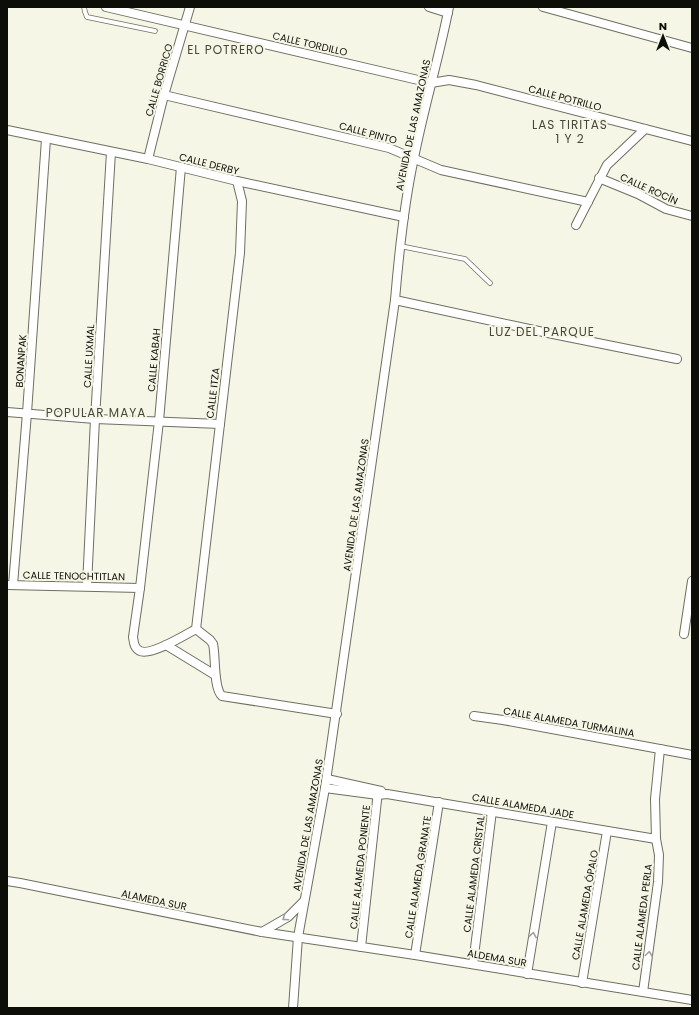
<svg xmlns="http://www.w3.org/2000/svg" width="699" height="1015" viewBox="0 0 699 1015" font-family="Poppins,sans-serif">
  <style>
    .lines { fill: none; stroke-linecap: round; stroke-linejoin: round }
    .lane-casing { stroke: #6e6f60; stroke-width: 5.5 }
    .street-casing { stroke: #6e6f60; stroke-width: 10 }
    .lane { stroke: #fff; stroke-width: 4 }
    .street { stroke: #fff; stroke-width: 8 }
    .oneway { stroke: #9f9f9c }
    .labels { text-anchor: middle; dominant-baseline: central; stroke-width: 4; stroke-linejoin: round; paint-order: stroke }
    .street-label { font-size: 10px; fill: #0e0e08; stroke: #f5f6e5 }
    .quarter-label { font-size: 12px; letter-spacing: 1px; fill: #48483a; stroke: #f5f6e5 }
  </style>
  <rect width="100%" height="100%" fill="#f5f6e5"/>
  <g class="lines">
    <defs>
      <g id="lane">
        <polyline points="84,7 85,12 87,17 155,31"/>
        <polyline points="400,246 465,259 490,283"/>
      </g>
      <g id="street">
        <polyline points="106,7 431,83 449,80 476,85 692,141"/>
        <polyline points="429,7 448,13"/>
        <polyline points="543,7 692,48"/>
        <polyline points="164,95 389,148 441,170 588,202"/>
        <polyline points="7,130 148,159 237,181 404,217"/>
        <polyline points="148,159 164,95 190,7"/>
        <path d="M181 167 159 421 140 588 133 637C134 643 134 648 140 651 151 656 185 635 196 629L240 253 242 201 237 181"/>
        <polyline points="599,178 638,194 666,209 692,216"/>
        <polyline points="576,225 607,165 645,129"/>
        <polyline points="395,300 548,333 677,359"/>
        <polyline points="7,412 95,419 220,424"/>
        <polyline points="7,585 140,588"/>
        <polyline points="13,585 27,413 46,139"/>
        <polyline points="87,586 95,419 111,152"/>
        <path d="M196 629 210 640 213 644C216 656 213 688 222 696L337 714"/>
        <polyline points="684,634 692,581"/>
        <polyline points="166,645 215,675"/>
        <polyline points="474,716 503,720 692,755"/>
        <polyline points="327,779 381,791"/>
        <polyline points="325,788 378,795 387,794 656,839"/>
        <polyline points="7,881 20,883 262,932 415,955 692,1000"/>
        <polyline points="262,932 288,917 304,901"/>
        <polyline points="361,947 378,791"/>
        <polyline points="415,955 439,802"/>
        <polyline points="473,964 492,811"/>
        <polyline points="527,974 552,822"/>
        <polyline points="582,983 607,831"/>
        <polyline points="643,992 658,882 659,855 656,839 655,799 660,749"/>
        <path d="M293 1008 298 937 325 788 395 300C399 252 404 204 414 158 424 107 439 58 449 7"/>
      </g>
    </defs>
    <use href="#lane" class="lane-casing"/>
    <use href="#street" class="street-casing"/>
    <use href="#lane" class="lane"/>
    <use href="#street" class="street"/>
  </g>
  <defs><path id="oneway-chevron" d="M-2-3.5L2.5 0L-2 3.5" fill="none" stroke-width="1.6" stroke-linecap="round" stroke-linejoin="round"/></defs>
  <g class="oneway">
    <use href="#oneway-chevron" transform="translate(285 918) rotate(146)"/>
    <use href="#oneway-chevron" transform="translate(533 935) rotate(-81)"/>
    <use href="#oneway-chevron" transform="translate(649 954) rotate(-82)"/>
  </g>
  <g class="labels">
    <g class="street-label">
      <text transform="translate(310 44) rotate(13)">CALLE TORDILLO</text>
      <text transform="translate(159 80) rotate(-74)">CALLE BORRICO</text>
      <text transform="translate(565 98) rotate(15)">CALLE POTRILLO</text>
      <text transform="translate(413 125) rotate(-78)">AVENIDA DE LAS AMAZONAS</text>
      <text transform="translate(368 133) rotate(15)">CALLE PINTO</text>
      <text transform="translate(209 164) rotate(14)">CALLE DERBY</text>
      <text transform="translate(649 189) rotate(24)">CALLE ROCÍN</text>
      <text transform="translate(89 356) rotate(-87)">CALLE UXMAL</text>
      <text transform="translate(154 360) rotate(-85)">CALLE KABAH</text>
      <text transform="translate(21 361) rotate(-86)">BONANPAK</text>
      <text transform="translate(213 393) rotate(-83)">CALLE ITZA</text>
      <text transform="translate(356 505) rotate(-82)">AVENIDA DE LAS AMAZONAS</text>
      <text transform="translate(74 576) rotate(1)">CALLE TENOCHTITLAN</text>
      <text transform="translate(569 722) rotate(10)">CALLE ALAMEDA TURMALINA</text>
      <text transform="translate(523 806) rotate(10)">CALLE ALAMEDA JADE</text>
      <text transform="translate(308 825) rotate(-80)">AVENIDA DE LAS AMAZONAS</text>
      <text transform="translate(360 867) rotate(-84)">CALLE ALAMEDA PONIENTE</text>
      <text transform="translate(474 874) rotate(-83)">CALLE ALAMEDA CRISTAL</text>
      <text transform="translate(418 877) rotate(-81)">CALLE ALAMEDA GRANATE</text>
      <text transform="translate(154 900) rotate(12)">ALAMEDA SUR</text>
      <text transform="translate(585 905) rotate(-80)">CALLE ALAMEDA ÓPALO</text>
      <text transform="translate(642 917) rotate(-83)">CALLE ALAMEDA PERLA</text>
      <text transform="translate(497 958) rotate(10)">ALDEMA SUR</text>
    </g>
    <g class="quarter-label">
      <text x="226" y="49">EL POTRERO</text>
      <text x="570" y="124">LAS TIRITAS<tspan x="570" dy="14">1 Y 2</tspan></text>
      <text x="542" y="331">LUZ DEL PARQUE</text>
      <text x="96" y="412">POPULAR MAYA</text>
    </g>
  </g>
  <rect width="699" height="1015" fill="none" stroke="#0e0e08" stroke-width="16"/>
  <g transform="translate(663 36)" stroke="#f5f6e5" stroke-width="3" paint-order="stroke">
  <path d="M0-3L7 15L0 10L-7 15Z" fill="#0e0e08"/>
  <text y="-6" font-size="11" font-weight="bold" text-anchor="middle" fill="#0e0e08">N</text>
  </g>
</svg>
